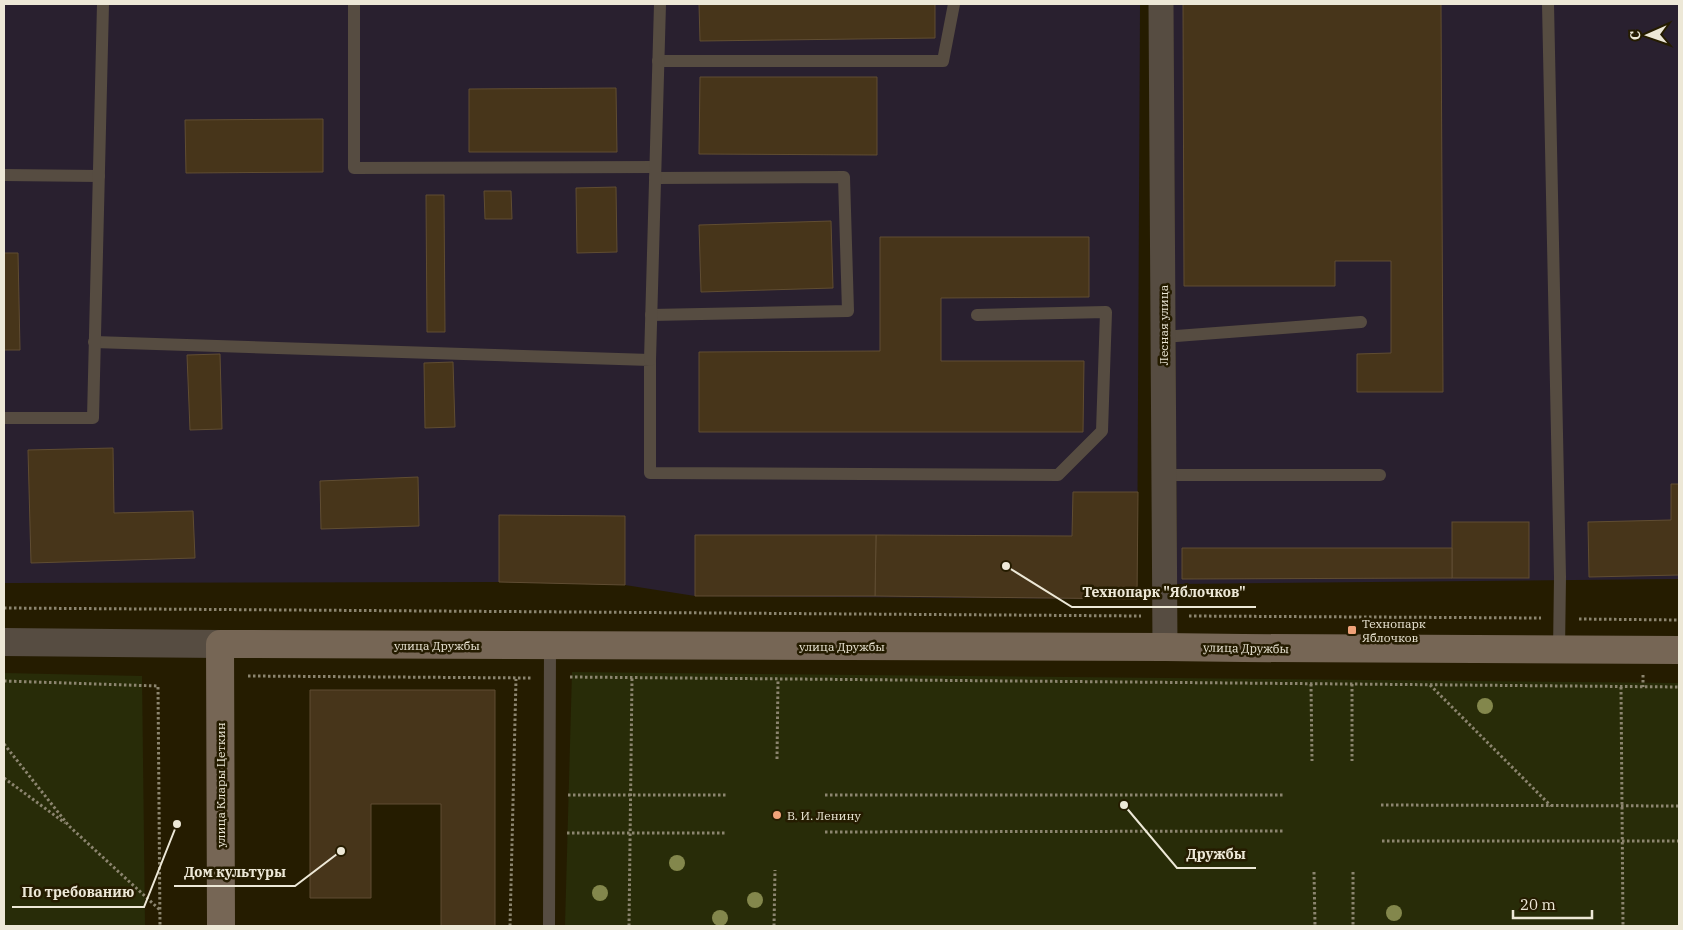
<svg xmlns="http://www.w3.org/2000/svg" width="1683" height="930" viewBox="0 0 1683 930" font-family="'IBM Plex Serif',serif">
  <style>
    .industrial { fill: #29202f }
    .green { fill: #282c08 }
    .building { fill: #47351a; stroke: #604d32 }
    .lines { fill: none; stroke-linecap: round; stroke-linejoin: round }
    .path { stroke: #8c856f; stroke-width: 3; stroke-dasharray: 2.5 2.5; stroke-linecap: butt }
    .service { stroke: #564c41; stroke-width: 12 }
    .minor { stroke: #564c41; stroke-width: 25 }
    .tertiary { stroke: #564c41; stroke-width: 28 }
    .secondary { stroke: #766655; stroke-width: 28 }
    .tree { fill: #83874c }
    .poi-dot { fill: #f0a279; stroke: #251c00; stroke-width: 2 }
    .labels { text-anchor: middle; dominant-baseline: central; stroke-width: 5; stroke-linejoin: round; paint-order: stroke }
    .street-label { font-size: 12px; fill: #ede8d7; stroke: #251c00 }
    .poi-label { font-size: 12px; fill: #ede8d7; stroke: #251c00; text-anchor: start }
    .leader { fill: none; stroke: #ede8d7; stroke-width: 2 }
    .callout-dot { fill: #ede8d7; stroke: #251c00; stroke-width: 2 }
    .callout-label { font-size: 14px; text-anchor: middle; font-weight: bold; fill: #ede8d7; stroke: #251c00; stroke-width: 5; stroke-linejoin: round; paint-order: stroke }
  </style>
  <rect width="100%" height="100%" fill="#251c00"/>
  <g class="industrial">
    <polygon points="4,4 1140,4 1137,599 695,596 625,585 499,582 4,583"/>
    <polygon points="1173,4 1679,4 1679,579 1177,584"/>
  </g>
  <g class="green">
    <polygon points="572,672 1679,683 1679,926 565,926"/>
    <polygon points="4,673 142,676 145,926 4,926"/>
  </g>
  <g class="building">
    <polygon points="699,4 935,4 935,38 700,41"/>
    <polygon points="1183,4 1441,4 1443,392 1357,392 1357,354 1391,353 1391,261 1335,261 1335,286 1184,286"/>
    <polygon points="700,77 877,77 877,155 699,154"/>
    <polygon points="616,88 617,152 469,152 469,89"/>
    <polygon points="323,119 323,172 186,173 185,120"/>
    <polygon points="616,187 617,252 577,253 576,188"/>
    <polygon points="484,191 511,191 512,219 485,219"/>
    <polygon points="426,195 444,195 445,332 427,332"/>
    <polygon points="831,221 833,288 701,292 699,225"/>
    <polygon points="880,237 1089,237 1089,297 941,298 941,361 1084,361 1083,432 699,432 699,352 880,351"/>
    <polygon points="4,253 18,253 20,350 4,350"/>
    <polygon points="220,354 222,429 190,430 187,355"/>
    <polygon points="453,362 455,427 425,428 424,363"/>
    <polygon points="113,448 114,513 193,511 195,558 31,563 28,450"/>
    <polygon points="418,477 419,526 321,529 320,481"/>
    <polygon points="1671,484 1679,484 1679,575 1589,577 1588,522 1671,520"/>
    <polygon points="1073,492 1138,492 1137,599 875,596 876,535 1072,536"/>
    <polygon points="499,515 625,516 625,585 499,582"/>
    <rect x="1452" y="522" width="77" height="56"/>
    <polygon points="695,535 876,535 875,596 695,596"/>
    <polygon points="1182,548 1452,548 1452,578 1182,579"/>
    <polygon points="310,690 495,690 495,926 441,926 441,804 371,804 371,898 310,898"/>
  </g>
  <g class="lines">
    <g class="path">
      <polyline points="4,608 1141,616"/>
      <polyline points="1189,616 1541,618"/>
      <polyline points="1579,619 1679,620"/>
      <polyline points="1643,675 1643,687"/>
      <polyline points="248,676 531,678"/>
      <polyline points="570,677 1679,687"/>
      <polyline points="4,681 158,686 160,926"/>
      <polyline points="1311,684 1312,761"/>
      <polyline points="1352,684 1352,761"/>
      <polyline points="1430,685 1551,806"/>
      <polyline points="1621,687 1623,926"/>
      <polyline points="4,744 69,826 160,910"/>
      <polyline points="777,759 778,679"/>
      <polyline points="4,778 65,823"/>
      <polyline points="568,795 727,795"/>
      <polyline points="825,795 1284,795"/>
      <polyline points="1381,805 1679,806"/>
      <polyline points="825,832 1284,831"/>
      <polyline points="567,833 727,833"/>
      <polyline points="1382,841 1679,841"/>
      <polyline points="1314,872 1315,926"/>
      <polyline points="1353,872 1353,926"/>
      <polyline points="510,926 516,679"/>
      <polyline points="629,926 632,678"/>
      <polyline points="774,926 775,870"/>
    </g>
    <g class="service">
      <polyline points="354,4 354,168 655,167"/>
      <polyline points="1548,4 1560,577 1559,650"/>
      <polyline points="658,61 943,61 954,4"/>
      <polyline points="4,175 99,176"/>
      <polyline points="651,315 848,311 844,177 655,178"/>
      <polyline points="1163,337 1361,322"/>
      <polyline points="94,342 650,360 650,473 1058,475 1102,431 1106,312 977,315"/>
      <polyline points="650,360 660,4"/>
      <polyline points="4,418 93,418 103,4"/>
      <polyline points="1164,475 1380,475"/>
      <polyline points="549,926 550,646"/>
    </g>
    <polyline class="minor" points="1161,4 1165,647"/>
    <polyline class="tertiary" points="4,642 220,644"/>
    <polyline class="secondary" points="221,926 220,644 1165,647 1243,648 1679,650"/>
  </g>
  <g class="tree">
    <circle cx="1485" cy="706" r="8"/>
    <circle cx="677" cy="863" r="8"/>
    <circle cx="600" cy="893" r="8"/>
    <circle cx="755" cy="900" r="8"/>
    <circle cx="1394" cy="913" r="8"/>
    <circle cx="720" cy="918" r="8"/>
  </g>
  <g class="poi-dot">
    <rect x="1347" y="625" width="10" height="10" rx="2.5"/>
    <circle cx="777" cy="815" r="5"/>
  </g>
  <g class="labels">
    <g class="street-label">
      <text transform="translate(1163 325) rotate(-90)">Лесная улица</text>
      <text x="437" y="645">улица Дружбы</text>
      <text x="842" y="646">улица Дружбы</text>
      <text transform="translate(1246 648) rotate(1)">улица Дружбы</text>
      <text transform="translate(220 785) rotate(-90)">улица Клары Цеткин</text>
    </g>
    <g class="poi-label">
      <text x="1362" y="623">Технопарк<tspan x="1362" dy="14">Яблочков</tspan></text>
      <text x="787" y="815">В. И. Ленину</text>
    </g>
  </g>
  <path class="leader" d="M1006 566L1072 607H1256M1124 805L1177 868H1256M341 851L295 886H174M177 824L144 907H12"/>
  <g class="callout-dot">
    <circle cx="1006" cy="566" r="5"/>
    <circle cx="1124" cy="805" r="5"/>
    <circle cx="341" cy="851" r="5"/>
    <circle cx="177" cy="824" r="5"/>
  </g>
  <g class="callout-label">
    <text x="1164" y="597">Технопарк "Яблочков"</text>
    <text x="1216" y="859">Дружбы</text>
    <text x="235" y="877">Дом культуры</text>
    <text x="78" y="897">По требованию</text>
  </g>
  <rect width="1683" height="930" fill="none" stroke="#ede8d7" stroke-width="10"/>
  <g transform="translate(1648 35) rotate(268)" stroke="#251c00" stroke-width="4" paint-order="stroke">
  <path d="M0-4L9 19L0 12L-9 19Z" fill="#ede8d7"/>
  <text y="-8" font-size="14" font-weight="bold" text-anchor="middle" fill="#ede8d7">С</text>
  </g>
  <path d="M1513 910v8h79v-8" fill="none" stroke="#ede8d7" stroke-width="2.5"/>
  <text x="1520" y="910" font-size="15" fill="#ede8d7" stroke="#251c00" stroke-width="4" paint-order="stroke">20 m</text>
</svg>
